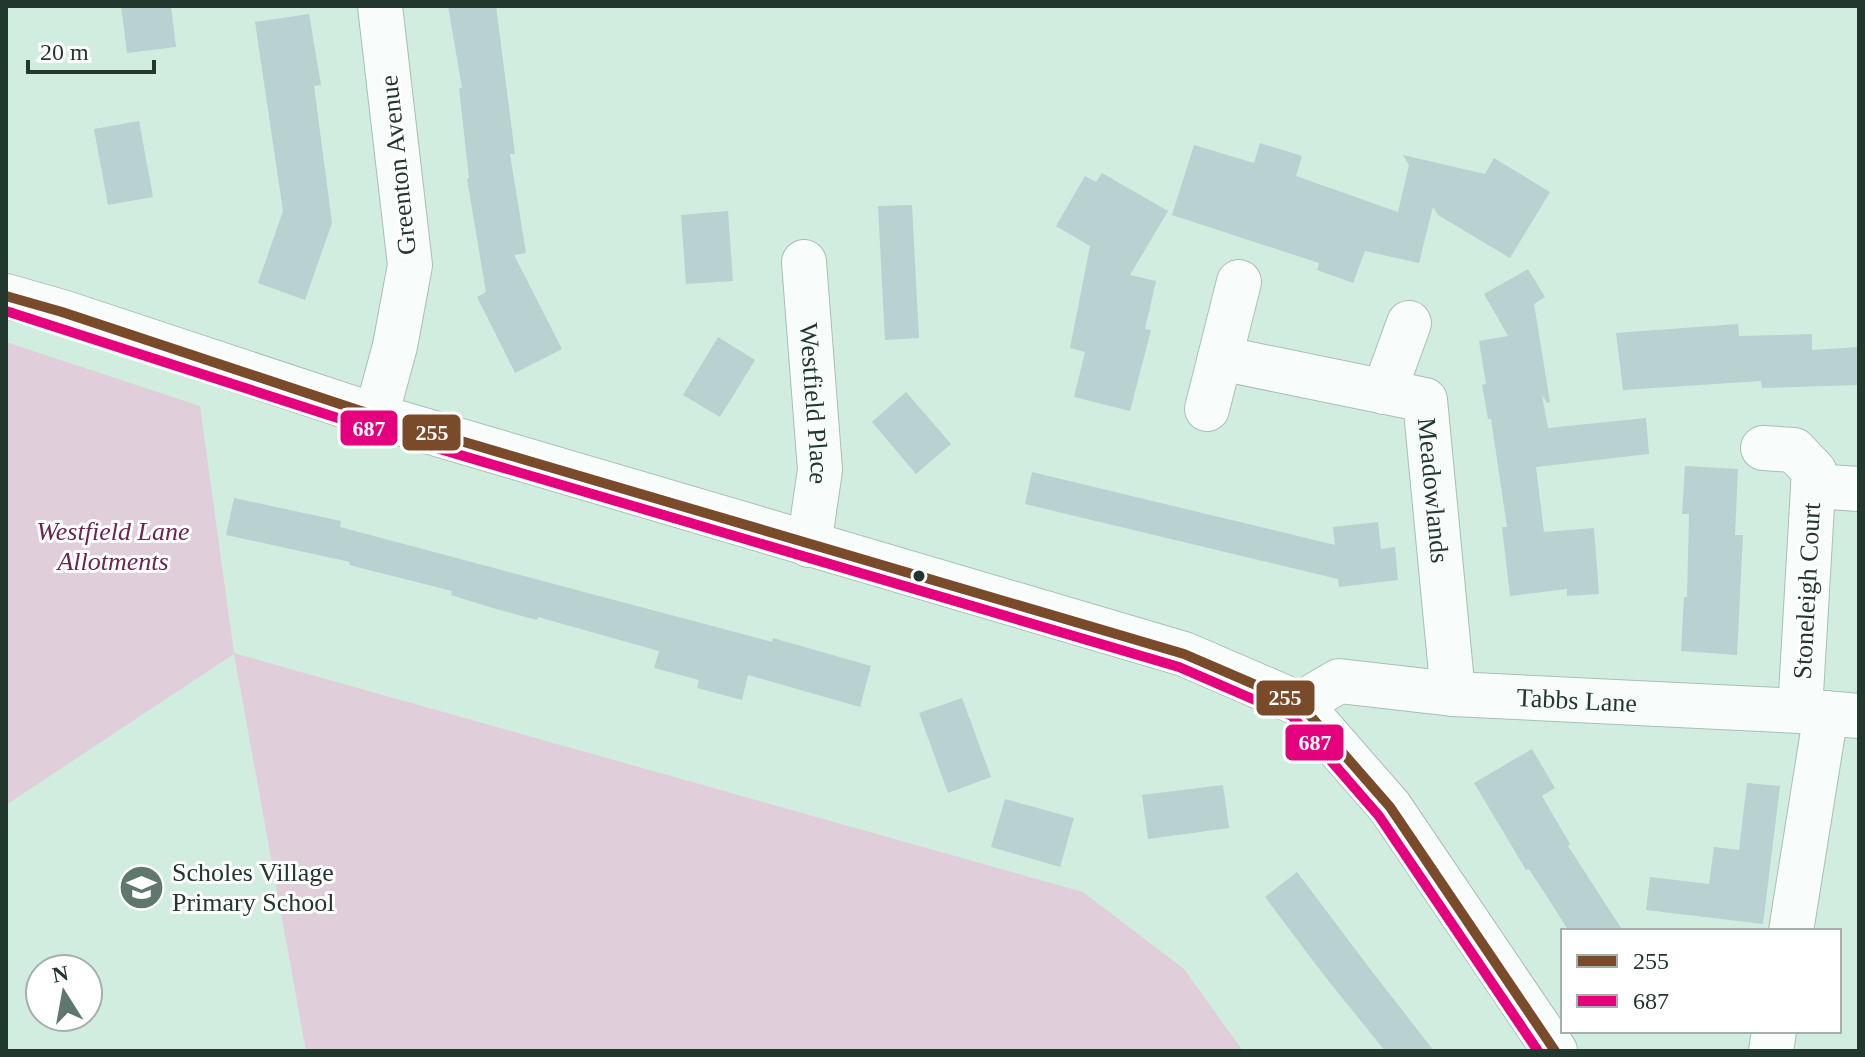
<svg xmlns="http://www.w3.org/2000/svg" width="1865" height="1057" viewBox="0 0 1865 1057" font-family="Georgia,serif">
  <style>
    .green { fill: #e0cfda }
    .building { fill: #b9d1d0 }
    .lines { fill: none; stroke-linecap: round; stroke-linejoin: round }
    .minor-casing { stroke: #a9bfb6; stroke-width: 46 }
    .secondary-casing { stroke: #a9bfb6; stroke-width: 46 }
    .minor { stroke: #f8fcfa; stroke-width: 44 }
    .secondary { stroke: #f8fcfa; stroke-width: 44 }
    .bus-1-casing { stroke: #fff; stroke-width: 16 }
    .bus-2-casing { stroke: #fff; stroke-width: 16 }
    .bus-1 { stroke: #7a4b2a; stroke-width: 10 }
    .bus-2 { stroke: #e5007d; stroke-width: 10 }
    .bus-dot { fill: #22372e; stroke: #fff; stroke-width: 3 }
    .labels { text-anchor: middle; dominant-baseline: central; stroke-width: 6; stroke-linejoin: round; paint-order: stroke }
    .street-label { font-size: 26px; fill: #22372e; stroke: #fff }
    .park-label { font-size: 26px; font-style: italic; fill: #6e2453; stroke: #fff }
    .poi-label { font-size: 26px; fill: #22372e; stroke: #fff; text-anchor: start }
    .line-badge { stroke: #fff; stroke-width: 3 }
    .badge-label { font-size: 22px; text-anchor: middle; font-weight: bold; fill: #fff }
  </style>
  <rect width="100%" height="100%" fill="#d0ede0"/>
  <polygon class="green" points="6,342 200,406 234,653 1083,892 1184,969 1243,1051 306,1051 234,654 6,805"/>
  <g class="building">
    <polygon points="121,6 171,6 176,47 127,53"/>
    <polygon points="448,6 496,6 515,154 510,154 526,253 514,255 562,349 515,373 477,297 486,292 467,179 469,178 459,88 462,88"/>
    <polygon points="309,14 321,85 314,86 332,223 305,300 258,283 283,211 255,22"/>
    <polygon points="139,121 153,197 108,205 94,129"/>
    <polygon points="1260,143 1302,156 1296,176 1398,212 1409,165 1403,155 1485,174 1494,158 1550,192 1510,258 1438,215 1433,207 1419,263 1365,251 1353,283 1317,270 1319,263 1172,215 1194,145 1254,163"/>
    <polygon points="1102,173 1168,211 1130,275 1156,281 1145,329 1151,330 1130,411 1074,397 1085,352 1070,348 1090,246 1056,226 1085,176 1096,182"/>
    <polygon points="912,205 919,338 885,340 878,206"/>
    <polygon points="728,211 733,281 686,284 681,215"/>
    <polygon points="1528,269 1545,297 1534,304 1550,402 1547,403 1542,395 1548,428 1646,418 1649,454 1536,467 1544,532 1594,528 1599,594 1567,596 1567,589 1510,596 1502,527 1507,527 1491,419 1488,419 1482,385 1486,384 1479,341 1508,336 1484,294"/>
    <polygon points="1738,324 1739,336 1812,334 1812,350 1859,347 1859,385 1762,388 1761,381 1623,390 1616,333"/>
    <polygon points="718,337 755,360 720,417 683,395"/>
    <polygon points="906,392 951,444 916,474 872,422"/>
    <polygon points="1685,466 1738,469 1735,535 1743,535 1737,655 1681,651 1684,597 1687,597 1689,514 1682,514"/>
    <polygon points="1032,472 1335,545 1333,527 1378,522 1381,549 1395,547 1398,580 1339,587 1338,579 1025,504"/>
    <polygon points="234,498 341,521 340,527 772,642 773,638 871,666 860,707 748,675 742,700 697,688 699,680 654,668 659,651 538,617 537,620 496,609 451,595 452,591 349,565 350,562 226,535"/>
    <polygon points="962,698 991,777 948,793 919,713"/>
    <polygon points="1532,749 1555,788 1542,796 1570,844 1568,846 1623,931 1569,931 1529,869 1526,870 1474,783"/>
    <polygon points="1747,783 1780,786 1763,924 1646,910 1650,877 1709,884 1714,847 1739,850"/>
    <polygon points="1223,785 1229,828 1148,839 1142,795"/>
    <polygon points="1005,799 1074,818 1060,867 991,847"/>
    <polygon points="1297,872 1374,974 1434,1051 1385,1051 1323,974 1265,897"/>
  </g>
  <g class="lines">
    <defs>
      <g id="minor">
        <path id="s1" d="M804 262 820 470 809 545"/>
        <path id="s2" d="M1220 358 1425 400 1453 694"/>
        <polyline points="1384,392 1409,323"/>
        <polyline points="1207,409 1239,282"/>
        <polyline points="376,416 395,346 410,265 380,6"/>
        <polyline points="1763,448 1794,450 1814,471 1800,711"/>
        <polyline points="1813,486 1859,489"/>
        <path id="s3" d="M1300 704 1339 681 1453 694 1800 711 1859 716"/>
        <polyline points="1791,931 1826,713"/>
        <polyline points="1771,1051 1774,1031"/>
      </g>
      <polyline id="secondary" points="6,296 62,312 376,416 1184,654 1300,704 1390,807 1555,1051"/>
    </defs>
    <use href="#minor" class="minor-casing"/>
    <use href="#secondary" class="secondary-casing"/>
    <use href="#minor" class="minor"/>
    <use href="#secondary" class="secondary"/>
    <defs>
      <polyline id="bus-1" points="6,296 62,312 376,416 1184,654 1300,704 1390,807 1555,1051"/>
      <polyline id="bus-2" points="6,311 372,429 1179,667 1292,716 1379,816 1538,1051"/>
    </defs>
    <use href="#bus-1" class="bus-1-casing"/>
    <use href="#bus-2" class="bus-2-casing"/>
    <use href="#bus-1" class="bus-1"/>
    <use href="#bus-2" class="bus-2"/>
  </g>
  <defs>
    <symbol id="school-disc" viewBox="-11 -11 22 22"><circle r="9.5" fill="#5f776c" stroke="#fff"/><path d="M0-5L7-2L0 1L-7-2ZM-4 1L0 2.5L4 1V4Q0 6-4 4Z" fill="#fff"/></symbol>
  </defs>
  <g fill-rule="evenodd">
    <use href="#school-disc" x="116" y="862" width="51" height="51"/>
  </g>
  <circle class="bus-dot" cx="919" cy="576" r="7"/>
  <g class="labels">
    <g class="street-label">
      <text transform="translate(398 165) rotate(-96)">Greenton Avenue</text>
      <text stroke="none"><textPath href="#s1" startOffset="142">Westfield Place</textPath></text>
      <text stroke="none"><textPath href="#s2" startOffset="300">Meadowlands</textPath></text>
      <text transform="translate(1807 591) rotate(-87)">Stoneleigh Court</text>
      <text stroke="none"><textPath href="#s3" startOffset="284">Tabbs Lane</textPath></text>
    </g>
    <g class="park-label">
      <text x="113" y="531">Westfield Lane<tspan x="113" dy="30">Allotments</tspan></text>
    </g>
    <g class="poi-label">
      <text x="172" y="872">Scholes Village<tspan x="172" dy="30">Primary School</tspan></text>
    </g>
  </g>
  <g class="line-badge">
    <rect x="339" y="409" width="60" height="38" rx="8" fill="#e5007d"/>
    <rect x="401" y="413" width="61" height="39" rx="8" fill="#7a4b2a"/>
    <rect x="1255" y="679" width="61" height="38" rx="8" fill="#7a4b2a"/>
    <rect x="1284" y="723" width="61" height="39" rx="8" fill="#e5007d"/>
  </g>
  <g class="badge-label">
    <text x="369" y="436">687</text>
    <text x="432" y="440">255</text>
    <text x="1285" y="705">255</text>
    <text x="1315" y="750">687</text>
  </g>
  <rect width="1865" height="1057" fill="none" stroke="#22372e" stroke-width="16"/>
  <rect x="1561" y="929" width="280" height="104" fill="#ffffff" stroke="#a7afab" stroke-width="2"/>
  <rect x="1577" y="955" width="40" height="12" fill="#7a4b2a" stroke="#a7afab" stroke-width="2"/>
  <text x="1633" y="969" font-size="24" fill="#22372e">255</text>
  <rect x="1577" y="995" width="40" height="12" fill="#e5007d" stroke="#a7afab" stroke-width="2"/>
  <text x="1633" y="1009" font-size="24" fill="#22372e">687</text>
  <g transform="translate(64 993) rotate(349)"><circle r="38" fill="#ffffff" stroke="#a7afab" stroke-width="2"/>
  <path d="M0-6L14 30L0 20L-14 30Z" fill="#5f776c"/>
  <text y="-12" font-size="22" font-weight="bold" text-anchor="middle" fill="#22372e">N</text>
  </g>
  <path d="M28 60v12h126v-12" fill="none" stroke="#22372e" stroke-width="4"/>
  <text x="40" y="60" font-size="24" fill="#22372e" stroke="#ffffff" stroke-width="6" paint-order="stroke">20 m</text>
</svg>
